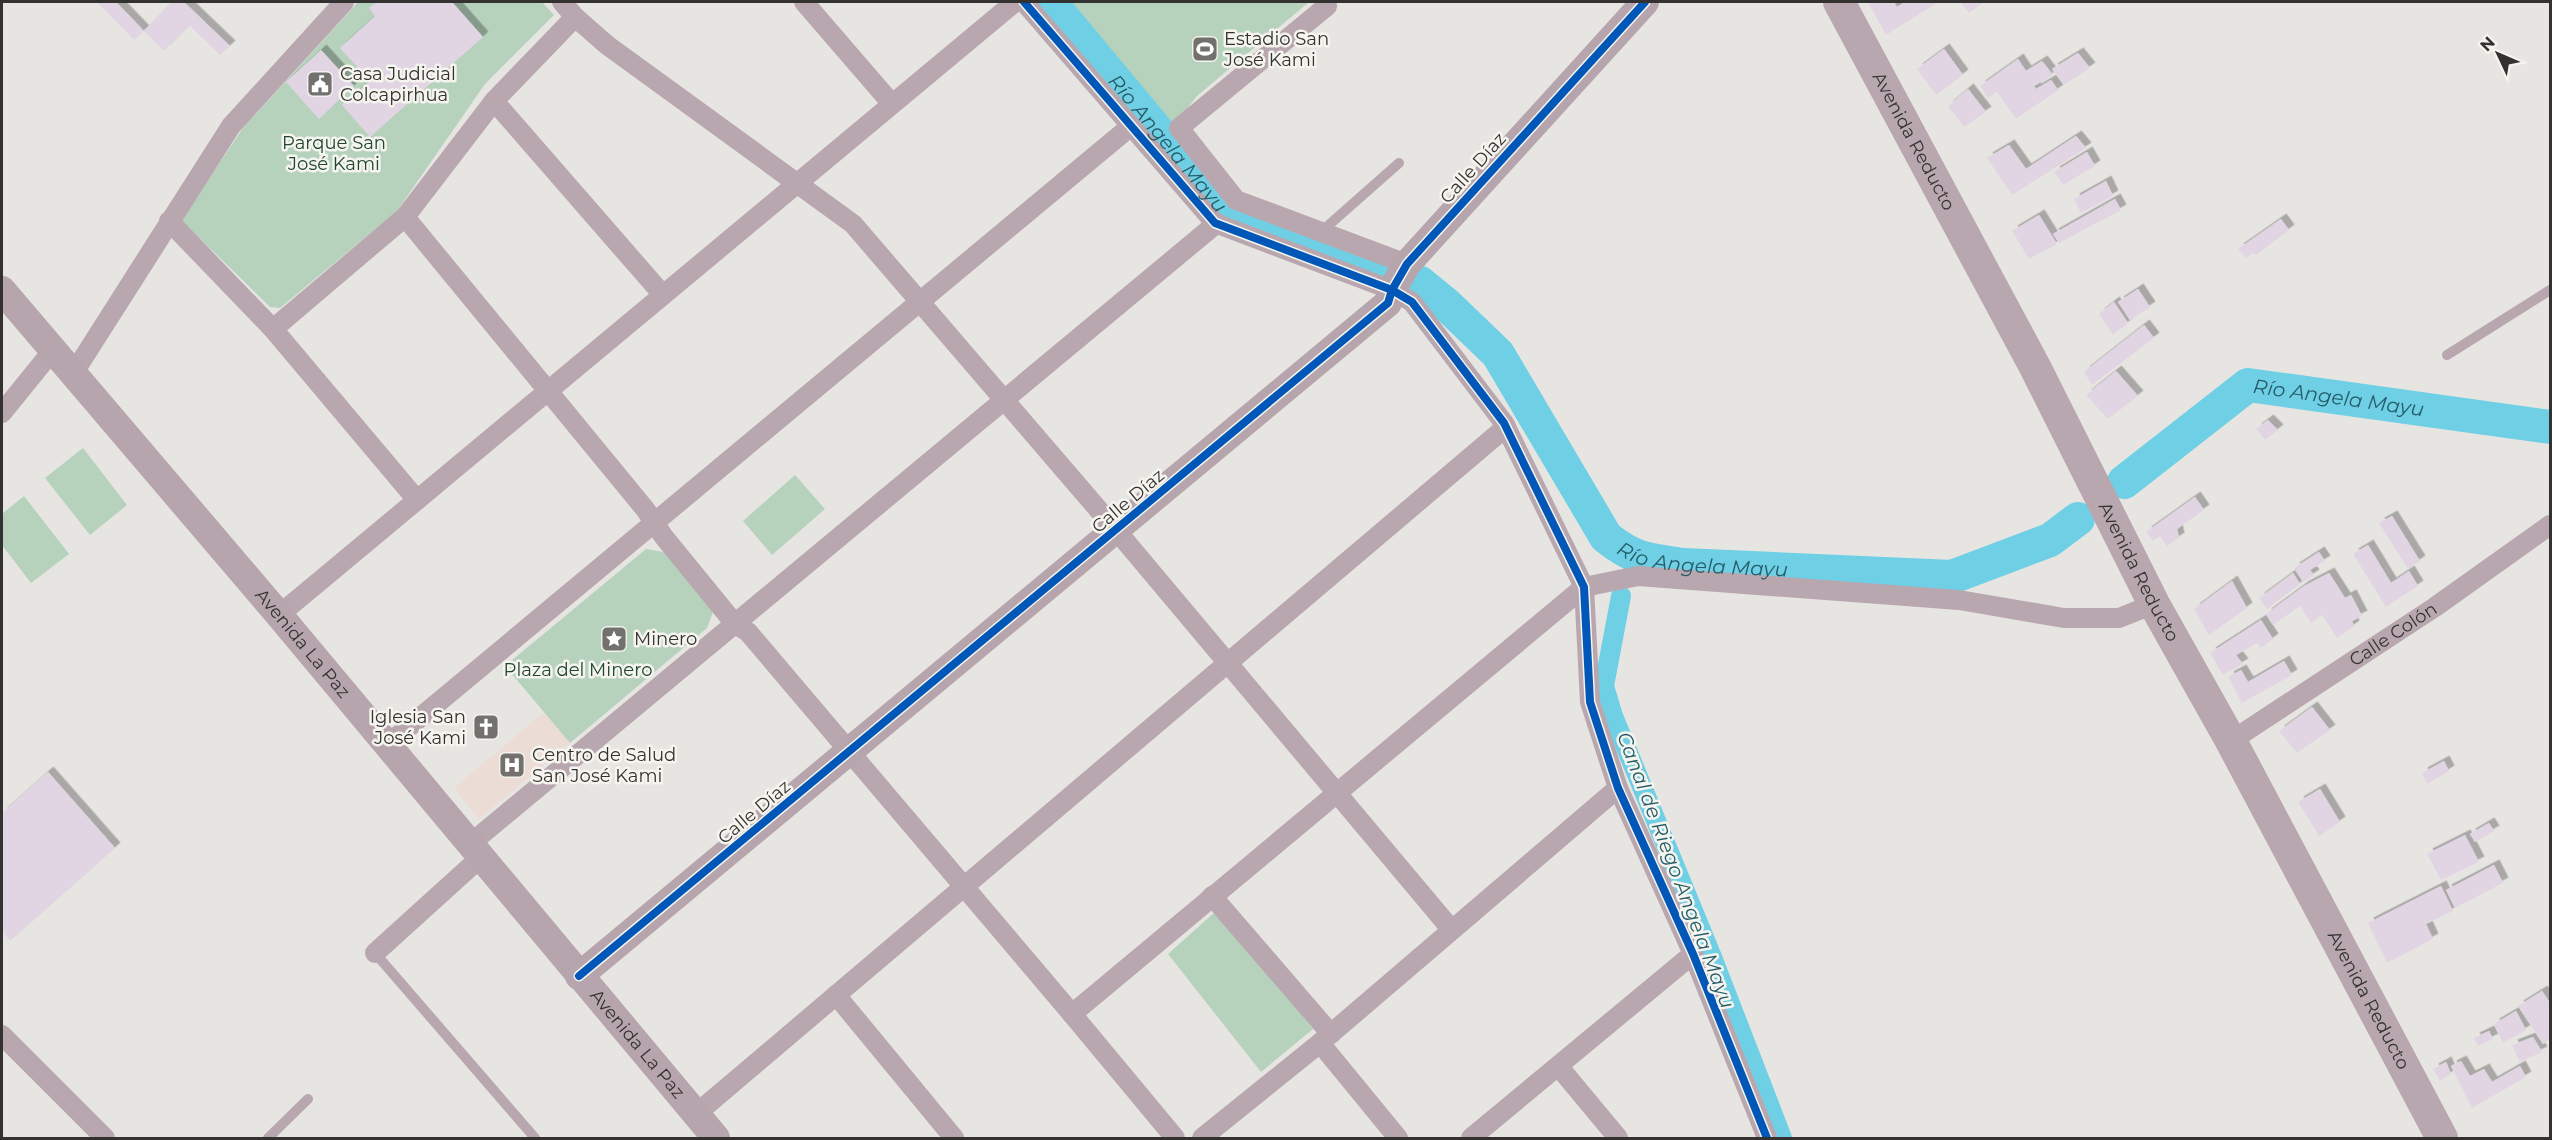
<svg xmlns="http://www.w3.org/2000/svg" width="2552" height="1140" viewBox="0 0 2552 1140" font-family="Montserrat,sans-serif">
  <style>
    .medical { fill: #ebddd6 }
    .green { fill: #b6d2bd }
    .lines { fill: none; stroke-linecap: round; stroke-linejoin: round }
    .canal { stroke: #6fcfe5; stroke-width: 20 }
    .river { stroke: #6fcfe5; stroke-width: 34 }
    .building { fill: #e2d5e3; filter: url(#shadow) }
    .lane { stroke: #b9a7b0; stroke-width: 10 }
    .street { stroke: #b9a7b0; stroke-width: 20 }
    .secondary { stroke: #b7a5ae; stroke-width: 28 }
    .primary { stroke: #b8a7af; stroke-width: 32 }
    .cycleway-casing { stroke: #f5f4ee; stroke-width: 11 }
    .cycleway { stroke: #0057b8; stroke-width: 8 }
    .labels { text-anchor: middle; dominant-baseline: central; stroke-width: 5; stroke-linejoin: round; paint-order: stroke }
    .poi-label { font-size: 18px; fill: #333230; stroke: #f5f4ee; text-anchor: start }
    .street-label { font-size: 18px; fill: #333230; stroke: #f5f4ee }
    .park-label { font-size: 18px; fill: #1f462f; stroke: #f5f4ee }
    .water-label { font-size: 20px; font-style: italic; fill: #255c69; stroke: #f5f4ee }
  </style>
  <defs>
    <filter id="shadow"><feDropShadow dx="5.5" dy="-5.5" stdDeviation="0" flood-color="#0004"/></filter>
  </defs>
  <rect width="100%" height="100%" fill="#e7e5e2"/>
  <polygon class="medical" points="544,712 570,743 479,819 454,788"/>
  <g class="green">
    <polygon points="358,2 542,2 554,15 485,84 397,211 280,308 270,307 181,220 243,128"/>
    <polygon points="1034,2 1309,2 1197,96 1173,127 1180,146 1168,159"/>
    <polygon points="83,448 127,505 90,535 45,478"/>
    <polygon points="795,475 825,509 772,555 743,521"/>
    <polygon points="24,496 69,554 31,583 2,545 2,514"/>
    <polygon points="646,549 664,552 713,612 707,628 570,743 505,666"/>
    <polygon points="1216,911 1313,1029 1261,1072 1168,954"/>
  </g>
  <g class="lines">
    <polyline class="canal" points="1621,596 1604,686 1613,716 1712,957 1782,1138"/>
    <g class="river">
      <path id="s1" d="M1050 2 1224 211 1384 269"/>
      <path id="s2" d="M1413 280 1420 283 1447 305 1498 354 1606 537C1635 560 1647 560 1683 565L1952 577 2050 540 2078 519"/>
      <path id="s3" d="M2124 482 2248 385 2550 427"/>
    </g>
  </g>
  <g class="building">
    <polygon points="97,2 116,2 144,31 134,40"/>
    <polygon points="172,2 184,2 230,46 220,55 189,25 164,51 144,31"/>
    <polygon points="377,2 452,2 483,37 370,137 342,105 370,81 340,48 375,16 369,8"/>
    <polygon points="1868,2 1894,2 1897,7 1905,2 1936,2 1937,3 1886,35"/>
    <polygon points="1964,2 1984,2 1969,13 1961,3"/>
    <polygon points="1944,49 1963,75 1936,95 1917,69"/>
    <polygon points="321,50 354,86 319,119 286,82"/>
    <polygon points="2078,53 2090,68 2064,85 2052,69"/>
    <polygon points="2018,59 2026,71 2042,61 2053,75 2034,86 2036,89 2051,80 2058,90 2016,119 1997,92 1988,98 1980,86"/>
    <polygon points="1968,89 1986,112 1964,127 1948,106"/>
    <polygon points="2076,136 2086,148 2012,195 1987,158 2009,145 2026,169"/>
    <polygon points="2087,152 2095,166 2063,185 2054,172"/>
    <polygon points="2106,181 2113,196 2081,213 2074,199"/>
    <polygon points="2115,199 2121,210 2059,243 2053,234"/>
    <polygon points="2039,215 2057,244 2029,259 2012,231"/>
    <polygon points="2281,219 2289,230 2256,255 2253,253 2246,258 2238,249"/>
    <polygon points="2138,289 2150,307 2130,320 2118,302"/>
    <polygon points="2114,302 2128,323 2113,335 2099,314"/>
    <polygon points="2144,325 2154,338 2092,385 2084,372"/>
    <polygon points="2116,371 2138,396 2108,419 2086,395"/>
    <polygon points="2268,420 2278,430 2265,440 2256,429"/>
    <polygon points="2195,497 2204,510 2177,529 2179,538 2167,546 2160,536 2153,541 2146,532"/>
    <polygon points="2392,516 2420,561 2408,569 2379,523"/>
    <polygon points="2368,545 2391,583 2409,571 2418,586 2386,607 2353,554"/>
    <polygon points="2319,552 2325,561 2310,570 2314,575 2303,582 2294,568"/>
    <polygon points="2293,573 2300,584 2267,609 2259,598"/>
    <polygon points="2329,573 2345,598 2351,595 2362,616 2352,621 2354,626 2337,638 2322,615 2311,623 2300,606 2273,625 2266,614 2304,586"/>
    <polygon points="2232,581 2247,608 2209,635 2194,609"/>
    <polygon points="2261,620 2273,639 2261,648 2257,643 2236,655 2243,664 2223,675 2210,653"/>
    <polygon points="2284,661 2292,675 2242,703 2228,677 2241,670 2248,682"/>
    <polygon points="2312,707 2330,730 2297,753 2279,731"/>
    <polygon points="2444,761 2449,771 2427,784 2422,773"/>
    <polygon points="48,772 115,848 10,941 2,930 2,813"/>
    <polygon points="2320,789 2340,822 2319,836 2298,802"/>
    <polygon points="2489,823 2494,831 2475,842 2470,834"/>
    <polygon points="2465,835 2479,862 2441,880 2427,854"/>
    <polygon points="2494,865 2503,883 2455,908 2446,890"/>
    <polygon points="2441,886 2453,911 2426,924 2433,939 2387,963 2368,923"/>
    <polygon points="2542,991 2550,1003 2550,1039 2543,1044 2518,1006"/>
    <polygon points="2516,1011 2526,1030 2503,1043 2494,1024"/>
    <polygon points="2489,1031 2493,1039 2478,1046 2474,1038"/>
    <polygon points="2533,1037 2542,1052 2520,1062 2512,1045"/>
    <polygon points="2461,1061 2470,1076 2484,1069 2492,1082 2520,1066 2526,1077 2472,1108 2451,1066"/>
    <polygon points="2446,1062 2451,1074 2440,1081 2433,1069"/>
  </g>
  <g class="lines">
    <g class="lane">
      <polyline points="1322,231 1399,163"/>
      <polyline points="2447,355 2550,290"/>
      <polyline points="375,953 535,1138"/>
      <polyline points="268,1138 308,1099"/>
    </g>
    <g class="street">
      <polyline points="562,2 575,17 607,45 853,224 1116,530 1451,929"/>
      <polyline points="804,2 892,104"/>
      <polyline points="1024,2 1215,223 1392,290 1412,302 1504,423 1584,587 1590,702 1618,788 1693,954 1767,1138"/>
      <polyline points="1327,6 1179,128 1236,200 1407,264"/>
      <polyline points="494,101 663,295"/>
      <polyline points="405,217 645,509 664,537 735,624 748,632 1072,1014 1175,1138"/>
      <polyline points="169,221 273,329 417,500"/>
      <polyline points="273,329 405,217 494,101 575,17"/>
      <polyline points="73,374 231,126 344,2"/>
      <polyline points="2,413 53,350"/>
      <polyline points="279,615 1015,2"/>
      <path id="s4" d="M2231 741 2435 607 2550 525"/>
      <polyline points="387,745 1131,126"/>
      <polyline points="470,844 1217,223"/>
      <polyline points="1212,896 1331,1034"/>
      <polyline points="375,953 481,857"/>
      <polyline points="836,995 954,1138"/>
      <polyline points="1072,1014 1584,587 1638,576 1959,600 2064,618 2119,618 2154,604"/>
      <polyline points="2,1035 105,1138"/>
      <polyline points="1320,1043 1398,1138"/>
      <polyline points="1559,1067 1618,1138"/>
      <polyline points="696,1114 1506,427"/>
      <polyline points="1202,1138 1320,1043 1618,788"/>
      <polyline points="1471,1138 1693,954"/>
    </g>
    <g class="secondary">
      <path id="s5" d="M2 290 279 615 716 1138"/>
      <polyline points="579,976 1388,303 1392,290 1407,264 1645,2"/>
    </g>
    <path class="primary" id="s6" d="M1839 2 2035 367 2154 604 2231 741 2442 1138"/>
    <defs>
      <g id="cycleway">
        <polyline points="1024,2 1215,223 1392,290 1412,302 1504,423 1584,587 1590,702 1618,788 1693,954 1767,1138"/>
        <polyline points="579,976 1388,303 1392,290 1407,264 1645,2"/>
      </g>
    </defs>
    <use href="#cycleway" class="cycleway-casing"/>
    <use href="#cycleway" class="cycleway"/>
  </g>
  <defs>
    <symbol id="stadium-square" viewBox="-11 -11 22 22"><rect x="-9" y="-9" width="18" height="18" rx="4" fill="#72716e" stroke="#f5f4ee"/><path d="M0-5a6.5 5 0 1 0 0 10a6.5 5 0 1 0 0-10ZM-3.5-1.8h7v3.6h-7Z" fill="#fff"/></symbol>
    <symbol id="civic-square" viewBox="-11 -11 22 22"><rect x="-9" y="-9" width="18" height="18" rx="4" fill="#72716e" stroke="#f5f4ee"/><path d="M-.6-6.5H3V-4.5H.6V-3L4-1V1h2V6H-6V1h2V-1L-.6-3ZM-1.2 2.5V6h2.4V2.5Z" fill="#fff"/></symbol>
    <symbol id="sight-square" viewBox="-11 -11 22 22"><rect x="-9" y="-9" width="18" height="18" rx="4" fill="#72716e" stroke="#f5f4ee"/><path d="M0-6L1.8-2.2L6-1.7L2.9 1.2L3.7 5.4L0 3.3L-3.7 5.4L-2.9 1.2L-6-1.7L-1.8-2.2Z" fill="#fff"/></symbol>
    <symbol id="church-square" viewBox="-11 -11 22 22"><rect x="-9" y="-9" width="18" height="18" rx="4" fill="#72716e" stroke="#f5f4ee"/><path d="M-1.2-6h2.4v3.5h3.3v2.4h-3.3V6h-2.4V-.1h-3.3v-2.4h3.3Z" fill="#fff"/></symbol>
    <symbol id="hospital-square" viewBox="-11 -11 22 22"><rect x="-9" y="-9" width="18" height="18" rx="4" fill="#72716e" stroke="#f5f4ee"/><path d="M-5-5h3v3.5h4V-5h3V5h-3V1.5h-4V5h-3Z" fill="#fff"/></symbol>
  </defs>
  <g fill-rule="evenodd">
    <use href="#stadium-square" x="1190" y="34" width="30" height="30"/>
    <use href="#civic-square" x="305" y="69" width="30" height="30"/>
    <use href="#sight-square" x="599" y="624" width="30" height="30"/>
    <use href="#church-square" x="471" y="712" width="30" height="30"/>
    <use href="#hospital-square" x="497" y="750" width="30" height="30"/>
  </g>
  <g class="labels">
    <g class="poi-label">
      <text x="1224" y="39">Estadio San<tspan x="1224" dy="21">José Kami</tspan></text>
      <text x="340" y="74">Casa Judicial<tspan x="340" dy="21">Colcapirhua</tspan></text>
      <text x="634" y="639">Minero</text>
      <text x="466" y="717" text-anchor="end">Iglesia San<tspan x="466" dy="21">José Kami</tspan></text>
      <text x="532" y="755">Centro de Salud<tspan x="532" dy="21">San José Kami</tspan></text>
    </g>
    <g class="street-label">
      <text stroke="none"><textPath href="#s6" startOffset="158">Avenida Reducto</textPath></text>
      <text transform="translate(1473 168) rotate(-48)">Calle Díaz</text>
      <text transform="translate(1128 501) rotate(-40)">Calle Díaz</text>
      <text stroke="none"><textPath href="#s6" startOffset="644">Avenida Reducto</textPath></text>
      <text stroke="none"><textPath href="#s4" startOffset="194">Calle Colón</textPath></text>
      <text stroke="none"><textPath href="#s5" startOffset="464">Avenida La Paz</textPath></text>
      <text transform="translate(754 812) rotate(-40)">Calle Díaz</text>
      <text stroke="none"><textPath href="#s6" startOffset="1130">Avenida Reducto</textPath></text>
      <text stroke="none"><textPath href="#s5" startOffset="986">Avenida La Paz</textPath></text>
    </g>
    <g class="park-label">
      <text x="334" y="143">Parque San<tspan x="334" dy="21">José Kami</tspan></text>
      <text x="578" y="670">Plaza del Minero</text>
    </g>
    <g class="water-label">
      <text stroke="none"><textPath href="#s1" startOffset="184">Río Angela Mayu</textPath></text>
      <text stroke="none"><textPath href="#s3" startOffset="249">Río Angela Mayu</textPath></text>
      <text stroke="none"><textPath href="#s2" startOffset="428">Río Angela Mayu</textPath></text>
      <text transform="translate(1676 870) rotate(69)">Canal de Riego Angela Mayu</text>
    </g>
  </g>
  <rect width="2552" height="1140" fill="none" stroke="#333230" stroke-width="6"/>
  <g transform="translate(2498 54) rotate(314)" stroke="#f5f4ee" stroke-width="4.5" paint-order="stroke">
  <path d="M0-4.5L10 22L0 15L-10 22Z" fill="#333230"/>
  <text y="-9" font-size="16" font-weight="bold" text-anchor="middle" fill="#333230">N</text>
  </g>
</svg>
